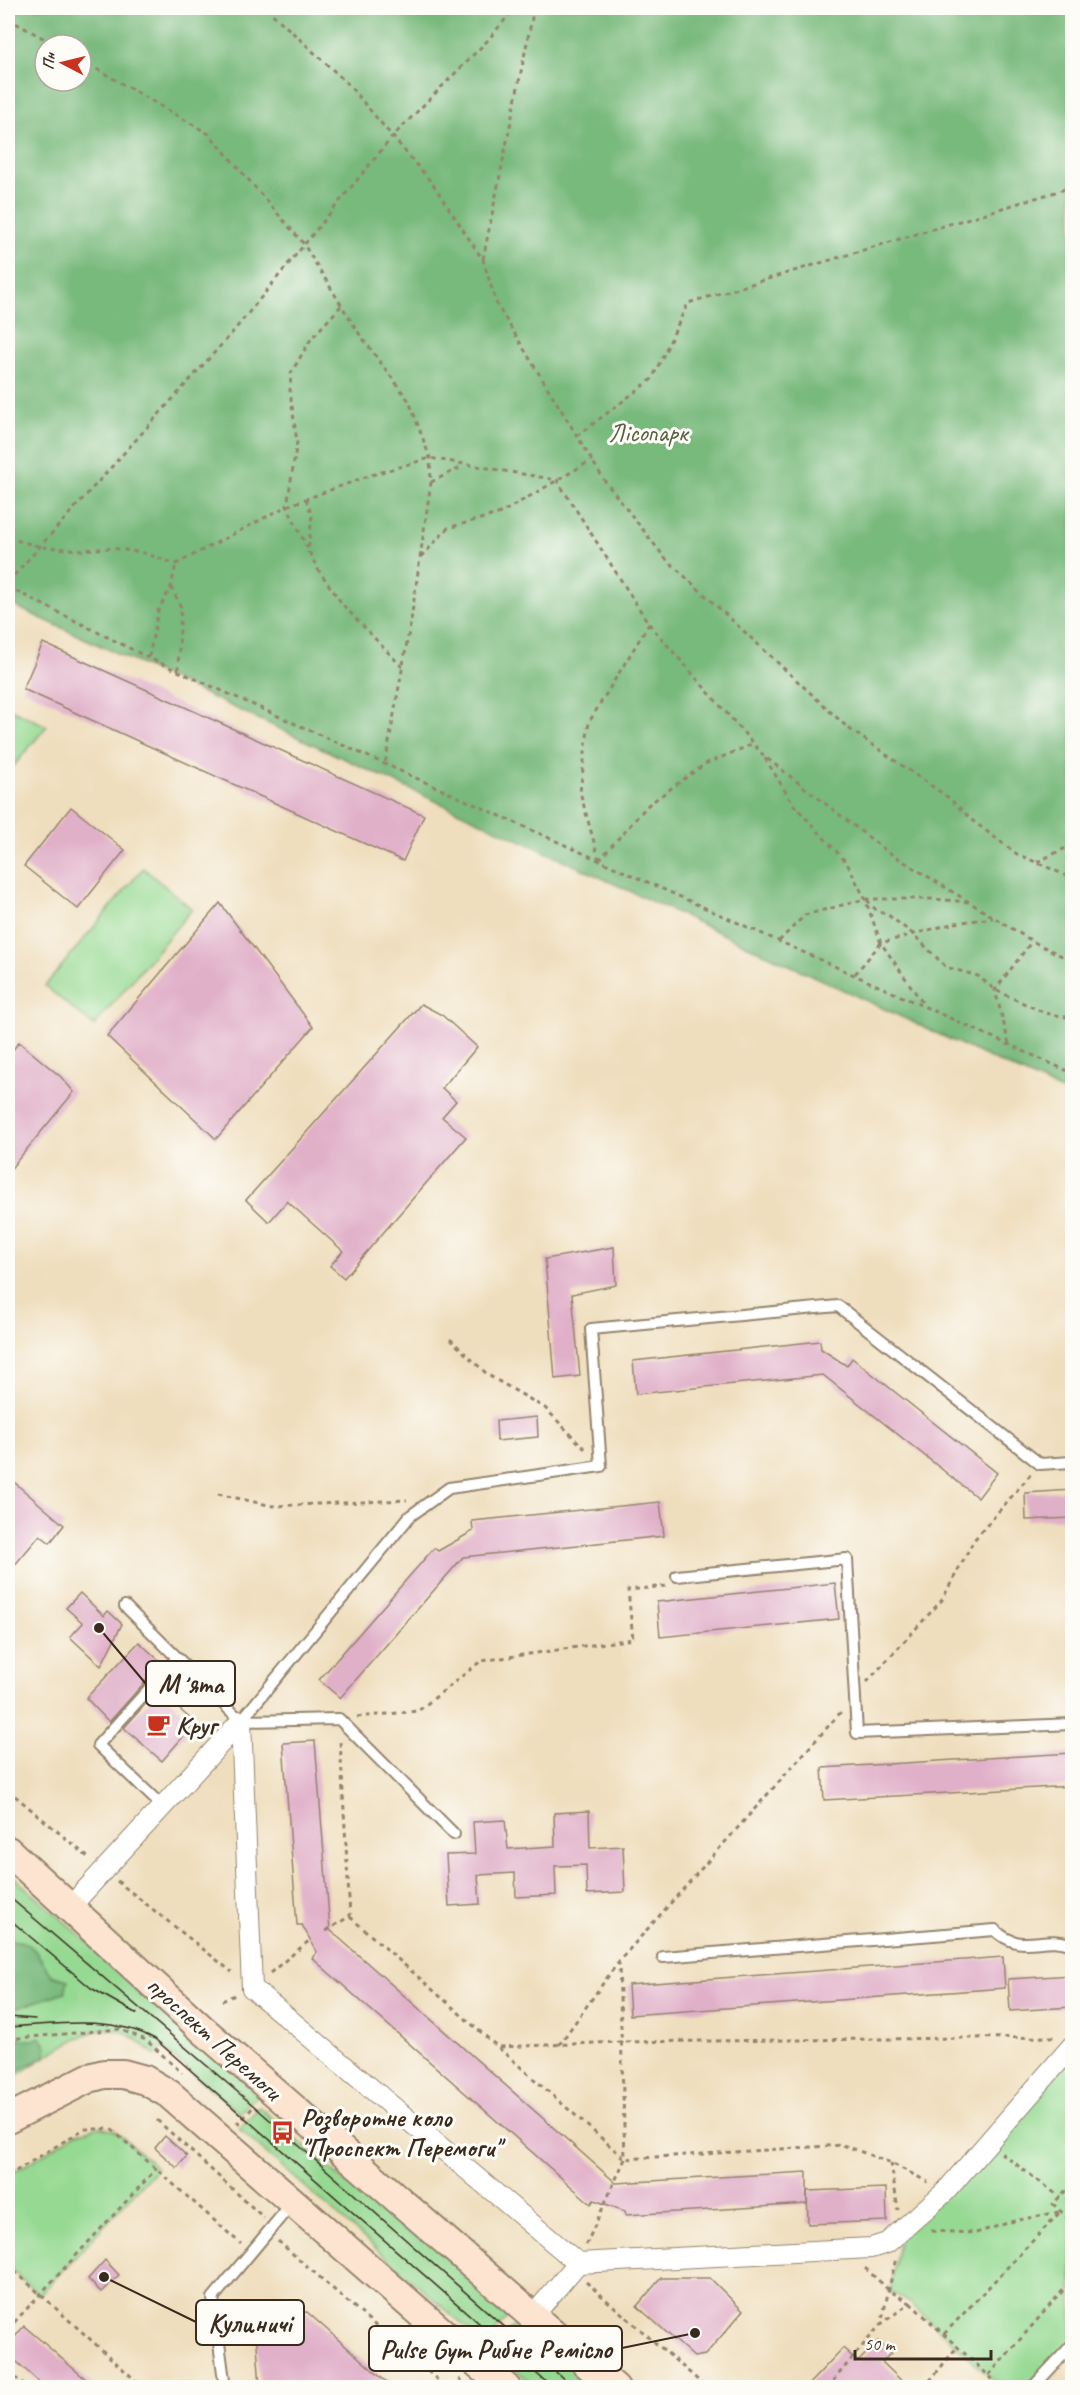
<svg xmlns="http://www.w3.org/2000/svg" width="1080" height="2395" viewBox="0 0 1080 2395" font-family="Caveat,sans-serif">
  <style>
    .green { fill: #95d992; stroke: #688258; stroke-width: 1.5 }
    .forest { fill: #78b97c; stroke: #5a724d; stroke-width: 1.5; fill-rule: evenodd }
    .building { fill: #e0afc8 }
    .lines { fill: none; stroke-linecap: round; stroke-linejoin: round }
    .lane-casing { stroke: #95846e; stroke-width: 14 }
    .street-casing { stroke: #95846e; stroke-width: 22 }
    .secondary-casing { stroke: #95846e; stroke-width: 32 }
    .path { stroke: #95846e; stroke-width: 3; stroke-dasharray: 4.5 4.5; stroke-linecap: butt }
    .lane { stroke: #fff; stroke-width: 10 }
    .street { stroke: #fff; stroke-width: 20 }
    .secondary { stroke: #fde4d0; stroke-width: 28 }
    .tram { stroke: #3b2a1e; stroke-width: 1.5 }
    .labels { text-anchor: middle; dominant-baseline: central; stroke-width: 6; stroke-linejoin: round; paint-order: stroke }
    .park-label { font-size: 26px; fill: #565f41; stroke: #fdfcf7 }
    .poi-label { font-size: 26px; font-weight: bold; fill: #3b2a1e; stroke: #fdfcf7; text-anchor: start }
    .street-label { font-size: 26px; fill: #3b2a1e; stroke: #fdfcf7 }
    .leader { fill: none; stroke: #3b2a1e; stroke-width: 2 }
    .callout-dot { fill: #3b2a1e; stroke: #fdfcf7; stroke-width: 2 }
    .callout { fill: #fdfcf7; stroke: #3b2a1e; stroke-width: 2 }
    .callout-label { font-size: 27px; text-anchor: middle; font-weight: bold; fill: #3b2a1e }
  </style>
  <rect width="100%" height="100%" fill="#fdfcf7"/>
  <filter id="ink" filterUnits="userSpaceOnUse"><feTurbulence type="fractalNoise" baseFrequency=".0167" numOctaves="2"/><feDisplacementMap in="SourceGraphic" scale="12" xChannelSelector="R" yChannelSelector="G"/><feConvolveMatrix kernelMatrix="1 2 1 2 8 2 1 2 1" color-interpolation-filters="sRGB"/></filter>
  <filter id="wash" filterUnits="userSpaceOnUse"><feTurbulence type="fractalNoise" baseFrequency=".008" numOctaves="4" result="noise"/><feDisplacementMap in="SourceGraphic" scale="24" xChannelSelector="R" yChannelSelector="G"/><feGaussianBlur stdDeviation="1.35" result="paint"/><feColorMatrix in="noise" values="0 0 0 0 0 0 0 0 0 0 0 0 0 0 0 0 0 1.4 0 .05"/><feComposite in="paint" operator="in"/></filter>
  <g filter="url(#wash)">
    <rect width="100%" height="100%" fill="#efdebd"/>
    <g class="green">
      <polygon points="8,708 47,726 12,768 8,765"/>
      <polygon points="143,868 192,909 94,1026 45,986"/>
      <path d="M8 1872 260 2093 239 2113 162 2047 155 2055C142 2045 129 2030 112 2029 85 2026 33 2066 9 2080Z"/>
      <polygon points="1072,2046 1072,2345 1032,2387 1001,2387 910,2303 890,2291 901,2231"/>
      <polygon points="259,2107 379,2211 386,2202 512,2313 484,2343 239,2129"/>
      <polygon points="98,2127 116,2131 157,2168 39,2296 8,2265 8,2176 77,2133"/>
      <polygon points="520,2319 599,2387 536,2387 492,2350"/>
    </g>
    <g class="forest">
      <path d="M8 8H1072V1096L8 603ZM45 45H81V81H45Z"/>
      <path d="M8 1941C36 1938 38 1959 53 1976L68 1980 65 1992 17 2008 8 2006Z"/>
      <polygon points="40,2037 47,2047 45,2057 20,2069 8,2069 8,2039 34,2040"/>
    </g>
    <g id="blocks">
      <g class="building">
        <polygon points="43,643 424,815 403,861 23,689"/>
        <polygon points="71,807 125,850 78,909 24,866"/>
        <polygon points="220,903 313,1027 216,1139 107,1036"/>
        <polygon points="421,1004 442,1015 477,1047 442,1088 456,1101 442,1117 466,1137 344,1278 330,1266 343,1251 287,1201 269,1222 246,1200"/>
        <polygon points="19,1042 61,1077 74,1092 8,1172 8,1056"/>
        <polygon points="614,1247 616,1285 572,1294 580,1376 555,1379 545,1259"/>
        <polygon points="820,1341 821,1349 847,1366 852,1358 997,1473 978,1498 823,1375 636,1394 633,1361"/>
        <polygon points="537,1417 538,1437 497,1441 496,1421"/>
        <polygon points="8,1477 64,1525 50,1543 40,1535 8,1573"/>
        <polygon points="1072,1490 1072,1518 1026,1520 1025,1493"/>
        <polygon points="660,1502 664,1536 463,1557 340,1698 319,1680 434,1548 438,1551 473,1531 472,1521"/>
        <polygon points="835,1583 839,1619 660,1637 657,1602"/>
        <polygon points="80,1593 104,1616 108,1611 122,1624 101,1666 70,1637 83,1623 66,1608"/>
        <polygon points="139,1642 162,1663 109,1722 86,1698"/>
        <polygon points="158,1690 195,1723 162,1761 124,1728"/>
        <polygon points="315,1741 330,1930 616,2183 807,2172 807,2204 626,2215 625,2211 594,2200 591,2204 312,1958 317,1952 302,1925 297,1925 283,1743"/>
        <polygon points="1072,1753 1072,1786 824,1800 822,1768"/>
        <polygon points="589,1811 590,1848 623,1846 625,1892 587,1894 586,1865 555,1866 556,1895 516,1897 515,1873 478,1875 480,1904 449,1906 446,1855 475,1854 473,1822 505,1820 508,1849 555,1846 554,1813"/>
        <polygon points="1003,1957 1005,1988 630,2015 628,1985"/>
        <polygon points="1072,1975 1072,2007 1010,2011 1008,1979"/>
        <polygon points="165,2136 187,2156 177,2168 155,2148"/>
        <polygon points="886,2188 887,2221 808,2224 807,2191"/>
        <polygon points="105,2260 119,2275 101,2292 88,2279"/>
        <polygon points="661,2278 710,2278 743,2311 705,2355 694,2357 637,2306"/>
        <polygon points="307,2312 393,2388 260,2388 255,2315"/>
        <polygon points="24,2326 96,2388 46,2388 8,2354 8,2345"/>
        <polygon points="878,2341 891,2353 882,2362 909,2388 805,2388 843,2348 858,2362"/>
      </g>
    </g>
  </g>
  <g filter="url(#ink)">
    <use href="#blocks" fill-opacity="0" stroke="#95846e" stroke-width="1.5"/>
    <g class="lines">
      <defs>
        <g id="lane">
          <polyline points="677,1576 847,1559 857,1733 1072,1724"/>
          <polyline points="125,1606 241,1721 339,1719 454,1834"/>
          <polyline points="241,1721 410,1516 449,1488 601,1466 591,1329 838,1306 1040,1464 1072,1462"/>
          <polyline points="163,1807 98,1745 177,1658"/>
          <path d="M663 1957 995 1930C1022 1956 1043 1933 1072 1945"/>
          <polyline points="225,2388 213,2298 293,2202"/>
          <polyline points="1032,2388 1072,2345"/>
        </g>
        <g id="street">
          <polyline points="70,1907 241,1721 252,1988 578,2263 532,2317"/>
          <polyline points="578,2263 871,2248 887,2243 946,2191 1072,2046"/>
        </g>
        <g id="secondary">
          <polyline points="8,1851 202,2029 615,2388"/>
          <polyline points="8,2119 89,2078 104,2074 123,2074 145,2080 169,2094 506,2388"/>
        </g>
      </defs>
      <use href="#lane" class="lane-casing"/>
      <use href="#street" class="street-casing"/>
      <use href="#secondary" class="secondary-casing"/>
      <g class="path">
        <polyline points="266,8 347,83 432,183 483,260 497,305 604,480 665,558 848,728 949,798 973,821 1017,854 1072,878"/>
        <polyline points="8,19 56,45"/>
        <polyline points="81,60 209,134 303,243 358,332 409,401 430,458 431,482 411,620 385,764"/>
        <polyline points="483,259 534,8"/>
        <polyline points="341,306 311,339 291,373 290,391 297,442 287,506 317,568 343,605 403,668"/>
        <polyline points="577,436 652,379 688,303 1072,187"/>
        <polyline points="431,482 462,467"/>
        <polyline points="306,499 312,516 308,553"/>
        <polyline points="8,538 42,547 82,550 112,548 144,553 176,564 287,506 368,476 430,458 557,480 649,624 764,756 885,850 1032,941 1072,961"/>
        <polyline points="421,557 448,528 501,513 592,460"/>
        <polyline points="8,582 232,333 393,136 487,41 515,8"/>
        <polyline points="8,587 149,658 1072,1073"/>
        <polyline points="171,587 181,607 178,670"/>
        <polyline points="149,657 158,611 171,587 176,564"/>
        <polyline points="765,758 793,804 847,863 865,899 881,943 924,1005"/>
        <polyline points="599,860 580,792 589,722 649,624"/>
        <polyline points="599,860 648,805 705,764 753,744"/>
        <polyline points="1037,862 1072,845"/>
        <polyline points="867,900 877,911 888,915 913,934 946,967 978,976 995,990 1045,1013 1072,1018"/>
        <polyline points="779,941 805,915 865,899 933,899 969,902"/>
        <polyline points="855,974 881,943 955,923 993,918"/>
        <polyline points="1009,1044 995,990 1032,941"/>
        <polyline points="450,1339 488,1375 545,1408 585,1449"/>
        <polyline points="218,1494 273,1506 407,1500"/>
        <polyline points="867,1682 942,1600 974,1540 1031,1474"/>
        <polyline points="357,1717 418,1711 481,1661 633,1639 628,1590 667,1586"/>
        <polyline points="8,1790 89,1858"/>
        <polyline points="117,1881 232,1972"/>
        <polyline points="350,1917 625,2159 843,2145 891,2163 928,2182"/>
        <polyline points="326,1931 350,1916 340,1740"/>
        <polyline points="270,1973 310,1940"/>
        <polyline points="222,2001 237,1994"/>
        <polyline points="8,2039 119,2029 146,2040 182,2073"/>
        <polyline points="559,2045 619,1961 841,1712"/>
        <polyline points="500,2047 619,2042 1055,2037"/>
        <polyline points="157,2120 264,2218"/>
        <polyline points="237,2121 239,2123 255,2105"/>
        <polyline points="1001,2153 1060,2197"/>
        <polyline points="891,2163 898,2210"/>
        <polyline points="8,2176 84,2129 111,2129 241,2244"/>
        <polyline points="1072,2188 1070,2186 1053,2204 1068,2218 1072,2213"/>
        <polyline points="931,2231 976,2233 1014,2221 1059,2212"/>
        <polyline points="278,2241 447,2388"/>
        <polyline points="586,2245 625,2159 619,1963"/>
        <polyline points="8,2265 144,2388"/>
        <polyline points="865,2268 890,2291 910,2303 881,2324"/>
        <polyline points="586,2282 707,2388"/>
        <polyline points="910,2303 1002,2388"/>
        <polyline points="8,2329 157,2168"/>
        <polyline points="944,2334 1061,2211"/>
        <polyline points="490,2343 508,2323"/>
        <polyline points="8,2371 27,2388"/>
        <polyline points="989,2375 1072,2280"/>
        <polyline points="454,2388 461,2379"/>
        <polyline points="827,2388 881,2324 896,2258"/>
        <polyline points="924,2388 958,2346"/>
      </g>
      <use href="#lane" class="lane"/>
      <use href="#street" class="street"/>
      <use href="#secondary" class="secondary"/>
      <g class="tram">
        <polyline points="8,1896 254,2106 574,2388"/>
        <polyline points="8,1918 91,1988 137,2014"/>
        <polyline points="8,2017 35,2019"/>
        <path d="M8 2027C56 2024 111 2015 155 2039L553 2388"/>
      </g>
    </g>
  </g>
  <defs>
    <symbol id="cafe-bare" viewBox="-9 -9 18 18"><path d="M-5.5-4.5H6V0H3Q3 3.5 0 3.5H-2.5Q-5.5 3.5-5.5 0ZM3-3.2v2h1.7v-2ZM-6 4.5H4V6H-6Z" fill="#c8321e" stroke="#fdfcf7" stroke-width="2.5" paint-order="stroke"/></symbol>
    <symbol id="bus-bare" viewBox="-9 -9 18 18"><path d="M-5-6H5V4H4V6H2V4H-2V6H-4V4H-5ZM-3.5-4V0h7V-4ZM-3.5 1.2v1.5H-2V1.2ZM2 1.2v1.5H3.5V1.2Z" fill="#c8321e" stroke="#fdfcf7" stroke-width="2.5" paint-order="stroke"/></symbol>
  </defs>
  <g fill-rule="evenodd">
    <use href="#cafe-bare" x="142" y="1708" width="33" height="33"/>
    <use href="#bus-bare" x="266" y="2116" width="33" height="33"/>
  </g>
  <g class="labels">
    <g class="park-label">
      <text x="648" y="432">Лісопарк</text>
    </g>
    <g class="poi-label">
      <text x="176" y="1725">Круг</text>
      <text x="301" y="2117">Розворотне коло<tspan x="301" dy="30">"Проспект Перемоги"</tspan></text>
    </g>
    <g class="street-label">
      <text transform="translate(214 2038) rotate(42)">проспект Перемоги</text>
    </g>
  </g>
  <path class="leader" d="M99 1628L146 1684M104 2277L196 2322M695 2333L622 2348"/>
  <g class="callout-dot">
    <circle cx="99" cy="1628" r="6"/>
    <circle cx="104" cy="2277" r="6"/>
    <circle cx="695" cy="2333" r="6"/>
  </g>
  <g class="callout">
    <rect x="146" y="1661" width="89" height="45" rx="6"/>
    <rect x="196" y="2300" width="108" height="45" rx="6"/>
    <rect x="369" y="2326" width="253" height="45" rx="6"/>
  </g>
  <g class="callout-label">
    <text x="191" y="1693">Мʼята</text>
    <text x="250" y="2332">Кулиничі</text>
    <text x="496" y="2358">Pulse Gym Рибне Ремісло</text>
  </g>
  <rect width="1080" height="2395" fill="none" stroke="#fdfcf7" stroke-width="30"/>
  <g transform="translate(63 63) rotate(277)"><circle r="28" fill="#fdfcf7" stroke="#afa8a0" stroke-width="1.5"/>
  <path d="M0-4.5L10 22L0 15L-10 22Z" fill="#c8321e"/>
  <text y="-9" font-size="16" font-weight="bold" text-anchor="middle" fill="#3b2a1e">Пн</text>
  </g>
  <path d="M855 2350v9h136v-9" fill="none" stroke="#3b2a1e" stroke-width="3"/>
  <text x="864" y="2350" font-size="18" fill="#3b2a1e" stroke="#fdfcf7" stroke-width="4.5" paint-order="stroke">50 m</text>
</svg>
